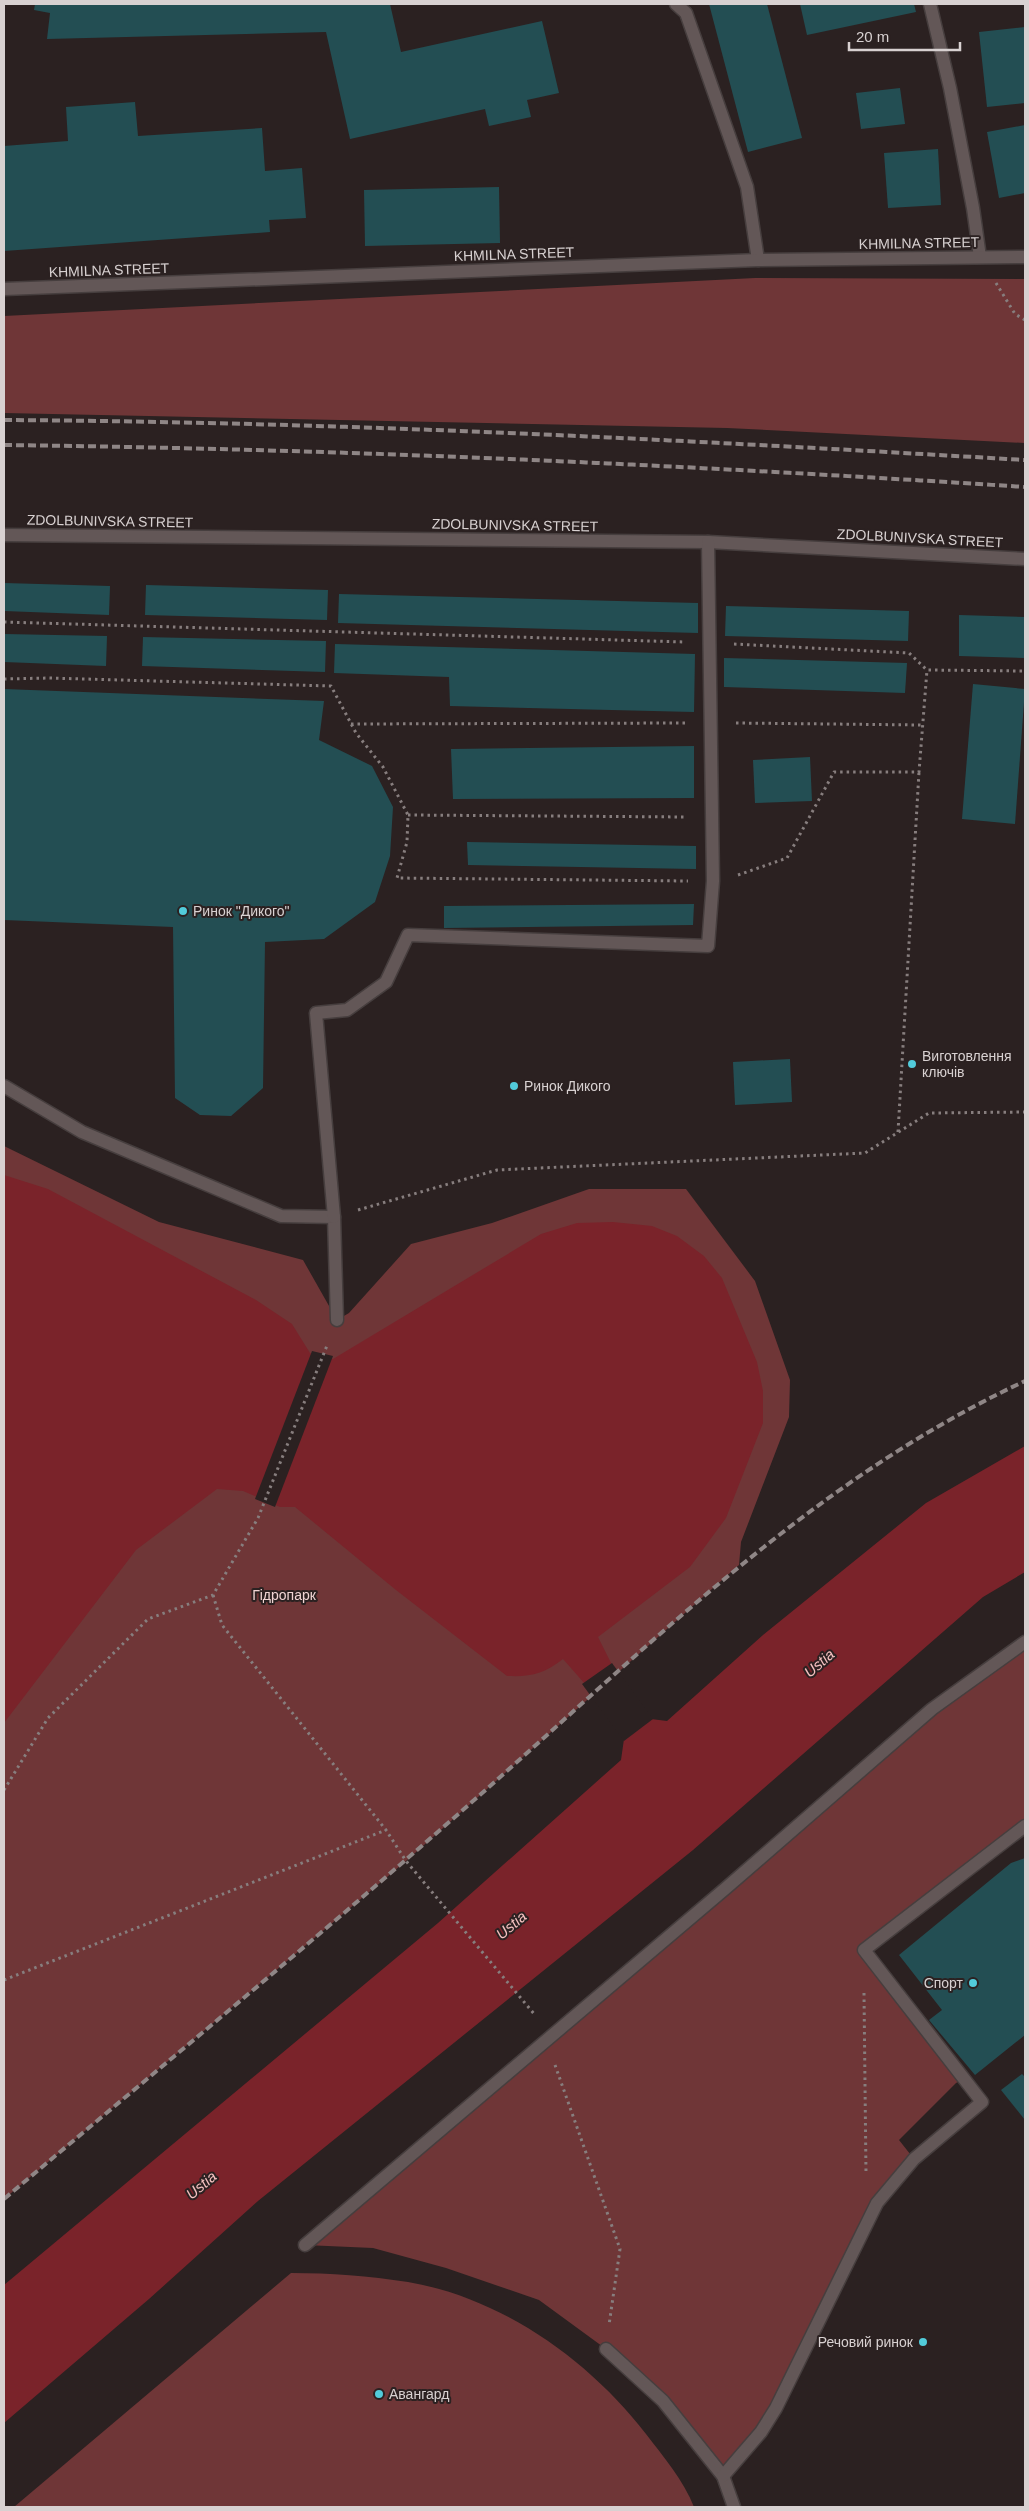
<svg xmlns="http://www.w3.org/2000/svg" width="1029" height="2511" viewBox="0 0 1029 2511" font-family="Arial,sans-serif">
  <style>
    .green { fill: #6f3637 }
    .water { fill: #7a232a }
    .pier { fill: #2b2121 }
    .building { fill: #234e53 }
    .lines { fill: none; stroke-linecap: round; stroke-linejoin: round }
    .minor-casing { stroke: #463e3e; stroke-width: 15 }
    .path { stroke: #877e7e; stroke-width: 3; stroke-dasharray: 2.5 4; stroke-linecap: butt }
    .minor { stroke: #635757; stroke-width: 12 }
    .rail { stroke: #8f8686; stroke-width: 4; stroke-dasharray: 8 4; stroke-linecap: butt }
    .poi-dot { fill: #52cbda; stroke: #2b2121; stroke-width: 2 }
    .labels { text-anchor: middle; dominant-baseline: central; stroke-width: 4; stroke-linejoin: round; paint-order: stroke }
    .street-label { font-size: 14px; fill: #d8d1d1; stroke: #2b2121 }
    .poi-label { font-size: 14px; fill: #d8d1d1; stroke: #2b2121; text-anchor: start }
    .park-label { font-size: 14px; fill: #efd4d3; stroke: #2b2121 }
    .water-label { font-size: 15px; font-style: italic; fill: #f6c2c1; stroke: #2b2121 }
  </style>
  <rect width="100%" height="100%" fill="#2b2121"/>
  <g class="green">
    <polygon points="755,278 1025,279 1025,443 727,428 4,413 4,316"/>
    <polygon points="4,1146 159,1222 303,1260 337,1320 349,1313 411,1244 492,1223 589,1189 686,1189 755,1281 790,1380 789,1417 741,1542 739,1565 406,1861 4,2199"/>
    <polygon points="1025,1642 1025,1826 864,1950 965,2078 956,2083 899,2140 914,2159 877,2203 776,2408 723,2476 663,2401 606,2349 539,2300 446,2268 373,2248 305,2245 932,1709"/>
    <path d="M291 2273C330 2273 369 2276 408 2282 502 2298 589 2360 646 2434 663 2456 684 2481 694 2507H14Z"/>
  </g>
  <path class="water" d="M4 1175 48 1189 256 1300 292 1324 310 1353 333 1359 541 1234 577 1223 613 1222 652 1226 677 1236 704 1256 722 1278 757 1362 763 1391V1423L726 1518 690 1567 598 1637 612 1665 651 1719 667 1721 763 1635 926 1503 1025 1446V1572L983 1597 693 1850 258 2201 149 2299 4 2423V2285L438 1923 621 1760 624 1739 585 1684 563 1659C544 1674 531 1677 507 1676L396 1590 295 1507H280L243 1491 217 1489 136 1550 4 1723Z"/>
  <g class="pier">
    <polygon points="312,1351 333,1356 275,1507 255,1499"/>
    <polygon points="612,1663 653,1719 624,1741 582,1684"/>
  </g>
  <g class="building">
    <polygon points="35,4 390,4 401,52 542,21 559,93 527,100 531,117 489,126 485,109 350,139 326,32 47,39 50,13 34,10"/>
    <polygon points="709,4 767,4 802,138 748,152"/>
    <polygon points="800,4 914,4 916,12 807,35"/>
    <polygon points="1025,27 1025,103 987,107 979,32"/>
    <polygon points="900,88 905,124 861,129 856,93"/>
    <polygon points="135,102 138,136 262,128 265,171 302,168 306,218 269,220 270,232 4,251 4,146 68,141 66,107"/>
    <polygon points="1025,125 1025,193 999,198 987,132"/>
    <polygon points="938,149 941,205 888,208 884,153"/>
    <polygon points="499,187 500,243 365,246 364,190"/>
    <polygon points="4,583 110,586 109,615 4,611"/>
    <polygon points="146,585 328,590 327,620 145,615"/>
    <polygon points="339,594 698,603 698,633 338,623"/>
    <polygon points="726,606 909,611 908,641 725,636"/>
    <polygon points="959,615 1025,617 1025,658 959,656"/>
    <polygon points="4,634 107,636 106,666 4,662"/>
    <polygon points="143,637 326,641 325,672 142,666"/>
    <polygon points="335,644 695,654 694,712 450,706 449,677 334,673"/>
    <polygon points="724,658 907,663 905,693 724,687"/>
    <polygon points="973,684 1025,689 1015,824 962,819"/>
    <polygon points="4,689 324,701 319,740 372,766 393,807 390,856 375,902 324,939 265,942 263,1088 231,1116 200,1115 175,1098 173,927 4,920"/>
    <polygon points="694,746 694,798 453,799 451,749"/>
    <polygon points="810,757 812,801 755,803 753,760"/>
    <polygon points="467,842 696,846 696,869 468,865"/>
    <polygon points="694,904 693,925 444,928 444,906"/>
    <polygon points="790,1059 792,1102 735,1105 733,1062"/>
    <polygon points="1025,1858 1025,2035 975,2075 929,2020 942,2010 899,1955 1011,1863"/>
    <polygon points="1022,2074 1025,2077 1025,2120 1001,2090"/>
  </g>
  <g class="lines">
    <defs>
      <g id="minor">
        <polyline points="676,4 686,13 747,187 758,260"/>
        <polyline points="930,4 950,88 973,208 980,257"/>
        <polyline points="4,289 758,260 1025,257"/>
        <polyline points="4,535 708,542 1025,559"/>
        <polyline points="4,1086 82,1132 281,1216 334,1217 337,1320"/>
        <polyline points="334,1217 316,1013 347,1010 386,982 408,935 708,946 713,881 708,542"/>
        <polyline points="305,2245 726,1888 932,1709 1025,1642"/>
        <polyline points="606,2349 663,2401 723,2476 734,2507"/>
        <polyline points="723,2476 761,2432 776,2408 877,2203 914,2159 982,2102 864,1950 1025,1826"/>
      </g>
    </defs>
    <use href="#minor" class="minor-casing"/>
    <g class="path">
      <polyline points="996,283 1015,314 1025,320"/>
      <polyline points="4,622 685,642"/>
      <polyline points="734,644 909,653 927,670 1025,671"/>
      <polyline points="4,679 49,678 331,686 356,733 383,767 408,815 407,842 397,878 688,881"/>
      <polyline points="736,723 923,725"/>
      <polyline points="351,724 685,723"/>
      <polyline points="408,815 686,817"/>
      <polyline points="738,875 787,858 834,772 919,772 927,670"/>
      <polyline points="898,1132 919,772"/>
      <polyline points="358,1210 497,1170 865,1153 929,1113 1025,1112"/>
      <polyline points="213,1595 222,1625 386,1830 406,1861 535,2015"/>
      <polyline points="4,1790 48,1718 148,1619 213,1595 258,1518 328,1343"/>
      <polyline points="4,1980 386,1830"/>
      <polyline points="864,1993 866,2174"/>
      <polyline points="555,2065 620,2249 609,2325"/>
    </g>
    <use href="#minor" class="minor"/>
    <g class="rail">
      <path d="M4 420C345 422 685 440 1025 460"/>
      <path d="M4 445C345 449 685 465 1025 487"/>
      <path d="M4 2199C163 2065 325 1932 481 1794 652 1643 816 1478 1025 1381"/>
    </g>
  </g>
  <g class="poi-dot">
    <circle cx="183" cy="911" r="5"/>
    <circle cx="912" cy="1064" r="5"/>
    <circle cx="514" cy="1086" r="5"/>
    <circle cx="973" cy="1983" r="5"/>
    <circle cx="923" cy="2342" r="5"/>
    <circle cx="379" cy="2394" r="5"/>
  </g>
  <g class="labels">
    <g class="street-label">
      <text transform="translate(919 243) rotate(-1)">KHMILNA STREET</text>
      <text transform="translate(514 254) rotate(-2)">KHMILNA STREET</text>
      <text transform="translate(109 270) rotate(-2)">KHMILNA STREET</text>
      <text transform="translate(110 521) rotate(1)">ZDOLBUNIVSKA STREET</text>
      <text transform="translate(515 525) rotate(1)">ZDOLBUNIVSKA STREET</text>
      <text transform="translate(920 538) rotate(3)">ZDOLBUNIVSKA STREET</text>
    </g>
    <g class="poi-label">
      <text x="193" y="911">Ринок "Дикого"</text>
      <text x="922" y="1056">Виготовлення<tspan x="922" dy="16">ключів</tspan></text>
      <text x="524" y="1086">Ринок Дикого</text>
      <text x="963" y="1983" text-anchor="end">Спорт</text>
      <text x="913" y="2342" text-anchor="end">Речовий ринок</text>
      <text x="389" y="2394">Авангард</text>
    </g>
    <g class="park-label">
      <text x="284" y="1595">Гідропарк</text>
    </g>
    <g class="water-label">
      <text transform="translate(819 1663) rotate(-41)">Ustia</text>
      <text transform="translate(511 1925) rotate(-40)">Ustia</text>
      <text transform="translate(201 2185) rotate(-40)">Ustia</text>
    </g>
  </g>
  <rect width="1029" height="2511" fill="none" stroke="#d8d1d1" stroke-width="10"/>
  <path d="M849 42v8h111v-8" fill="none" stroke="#d8d1d1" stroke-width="2.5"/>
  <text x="856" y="42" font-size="15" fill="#d8d1d1" stroke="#2b2121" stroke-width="4" paint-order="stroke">20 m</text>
</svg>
